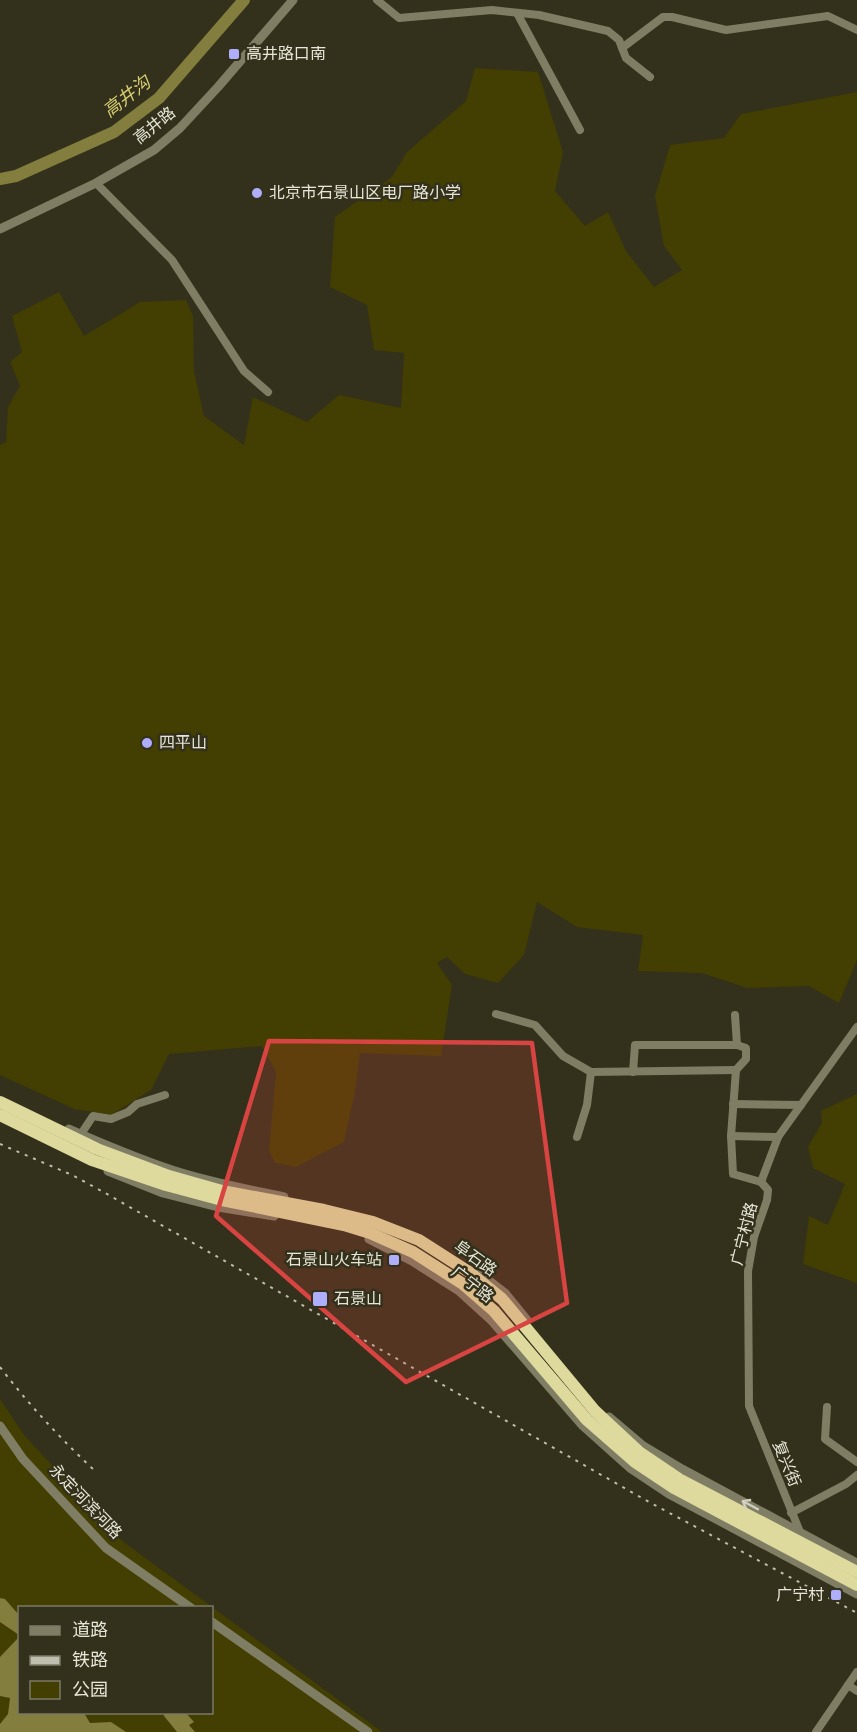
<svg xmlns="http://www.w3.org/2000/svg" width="857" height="1732" viewBox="0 0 857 1732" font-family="'Sofia Sans Condensed','Noto Sans SC',sans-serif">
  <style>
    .green { fill: #433e01; fill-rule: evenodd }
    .water { fill: #837d3e }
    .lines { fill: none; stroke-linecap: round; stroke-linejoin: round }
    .river { stroke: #837d3e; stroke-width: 12 }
    .minor { stroke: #7f7d63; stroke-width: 8 }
    .tertiary { stroke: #7f7d63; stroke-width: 9 }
    .trunk { stroke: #ded99c; stroke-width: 12 }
    .rail { stroke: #bfbdae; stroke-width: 2; stroke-dasharray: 3 6; stroke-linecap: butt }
    .oneway { stroke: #d1d0c0 }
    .marked { fill: #d84442; fill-opacity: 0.2; stroke: #d84442; stroke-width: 4.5; stroke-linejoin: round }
    .poi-dot { fill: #aeaefa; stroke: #33311b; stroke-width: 2 }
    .labels { text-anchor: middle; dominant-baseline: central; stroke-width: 5; stroke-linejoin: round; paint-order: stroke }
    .poi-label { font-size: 16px; fill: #e6e5d7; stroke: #33311b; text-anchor: start }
    .street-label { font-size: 16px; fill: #e6e5d7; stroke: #33311b }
    .water-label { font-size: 18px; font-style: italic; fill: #d7cd71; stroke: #33311b }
  </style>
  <rect width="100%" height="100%" fill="#33311b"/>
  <g class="green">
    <polygon points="475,68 538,72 563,152 555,191 585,226 608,212 626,251 654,287 682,270 664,246 655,196 670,145 724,138 741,114 857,92 857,960 839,1003 809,986 747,988 702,973 638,971 643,935 577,927 537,902 524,955 498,983 465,974 447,957 437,963 452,985 441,1056 360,1053 355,1092 344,1142 296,1167 275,1163 269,1151 276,1072 262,1046 169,1054 151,1090 111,1115 74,1109 0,1075 0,445 6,442 8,407 20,386 10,362 22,352 12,316 59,292 84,336 140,302 186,300 193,316 194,371 204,416 244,445 253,397 307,422 339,395 401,408 404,353 374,350 367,305 330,287 335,217 392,177 407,152 466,101"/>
    <polygon points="857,1094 857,1283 803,1264 809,1216 828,1225 845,1184 813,1168 808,1147 822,1123 821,1111"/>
    <path d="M0 1399 24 1435 121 1540 382 1732H0ZM20 1608H212V1712H20Z"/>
  </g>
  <g class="water">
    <polygon points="0,1598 5,1599 19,1615 19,1635 0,1622"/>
    <polygon points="19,1637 20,1712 84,1713 90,1723 111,1722 126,1732 0,1732 0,1724 8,1714 10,1698 0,1696 0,1657"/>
    <polygon points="164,1713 186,1713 194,1722 189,1725 195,1732 177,1732 164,1716"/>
  </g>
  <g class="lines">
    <polyline class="river" points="0,179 16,176 114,132 159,98 244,0"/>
    <g class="minor">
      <polyline points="377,0 399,18 492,10 539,15 608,31 619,40 626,58 650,77"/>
      <polyline points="517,13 580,130"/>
      <polyline points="622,48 663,17 672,17 726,30 828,16 857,30"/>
      <polyline points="96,183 172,260 244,371 268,392"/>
      <polyline points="496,1014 535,1025 563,1056 591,1072 587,1105 577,1137"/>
      <polyline points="735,1015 737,1045 746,1048 746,1059 736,1070 731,1136 733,1174 761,1182"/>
      <polyline points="591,1072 736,1070"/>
      <polyline points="633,1072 635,1045 737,1045"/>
      <polyline points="733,1104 801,1105"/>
      <polyline points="81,1134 93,1116 111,1119 128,1112 137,1104 165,1095"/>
      <polyline points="731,1136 778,1137"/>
      <polyline points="761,1182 768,1190 767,1200 754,1237 748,1271 749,1406 800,1532"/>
      <polyline points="761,1182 778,1137 857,1027"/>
      <polyline points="827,1407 825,1439 857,1462"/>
      <polyline points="791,1513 846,1484 857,1475"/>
      <polyline points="848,1685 857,1691"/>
      <polyline points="816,1732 857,1672"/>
    </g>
    <g class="tertiary">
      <polyline points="0,229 96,183 154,150 180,128 218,87 293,0"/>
      <path d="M69 1129C103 1144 137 1158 172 1170 208 1182 247 1189 284 1197"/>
      <polyline points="108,1171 163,1193 218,1207 274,1216"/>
      <polyline points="369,1239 412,1261 459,1291 492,1321 583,1426 630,1468 669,1494 857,1594"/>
      <polyline points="479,1273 505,1293 527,1320"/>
      <polyline points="609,1417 642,1445 682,1469 857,1563"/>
      <polyline points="0,1426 23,1459 106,1548 191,1608"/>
      <polyline points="212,1622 368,1732"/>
    </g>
    <g class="trunk">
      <polyline points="0,1102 97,1149 169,1176 222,1191 324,1210 373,1222 419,1240 469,1272 502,1299 595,1411 639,1452 679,1479 857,1572"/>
      <polyline points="0,1115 92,1160 166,1185 222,1200 344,1225 370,1233 413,1252 463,1284 494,1311 587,1420 635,1462 674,1488 857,1585"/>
    </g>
    <g class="rail">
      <polyline points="0,1144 72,1175 98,1189 649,1502 857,1613"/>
      <path d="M0 1367C29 1405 61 1439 95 1471"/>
    </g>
  </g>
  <defs><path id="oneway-shaft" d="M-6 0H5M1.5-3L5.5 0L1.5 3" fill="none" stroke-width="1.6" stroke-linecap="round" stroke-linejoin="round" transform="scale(1.5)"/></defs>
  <use class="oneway" href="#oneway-shaft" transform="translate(750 1505) rotate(-152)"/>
  <path class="marked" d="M269 1041 532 1043 567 1303 406 1382 216 1216Z"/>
  <g class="poi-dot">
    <rect x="228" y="48" width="12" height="12" rx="3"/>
    <circle cx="257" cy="193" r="6"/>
    <circle cx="147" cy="743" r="6"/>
    <rect x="388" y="1254" width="12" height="12" rx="3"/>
    <rect x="312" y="1291" width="16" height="16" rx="3"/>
    <rect x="830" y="1589" width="12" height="12" rx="3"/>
  </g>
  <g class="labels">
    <g class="poi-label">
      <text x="246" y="54">高井路口南</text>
      <text x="269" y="193">北京市石景山区电厂路小学</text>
      <text x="159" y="743">四平山</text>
      <text x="382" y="1260" text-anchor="end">石景山火车站</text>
      <text x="334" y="1299">石景山</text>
      <text x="824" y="1595" text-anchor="end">广宁村</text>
    </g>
    <g class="street-label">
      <text transform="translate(155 126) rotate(-39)">高井路</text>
      <text transform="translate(745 1234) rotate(-76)">广宁村路</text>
      <text transform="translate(475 1259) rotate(36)">阜石路</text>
      <text transform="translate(472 1285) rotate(38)">广宁路</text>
      <text transform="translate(786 1464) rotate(68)">复兴街</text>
      <text transform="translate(85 1502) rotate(46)">永定河滨河路</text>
    </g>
    <g class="water-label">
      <text transform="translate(127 97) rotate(-38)">高井沟</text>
    </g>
  </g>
  <rect x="18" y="1606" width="195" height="108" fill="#33311b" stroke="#7b7966" stroke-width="1.5"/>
  <rect x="30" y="1626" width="30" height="9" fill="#7f7d63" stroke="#7b7966" stroke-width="1.5"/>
  <text x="72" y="1636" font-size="18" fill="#e6e5d7">道路</text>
  <rect x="30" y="1656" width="30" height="9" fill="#bfbdae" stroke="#7b7966" stroke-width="1.5"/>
  <text x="72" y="1666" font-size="18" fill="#e6e5d7">铁路</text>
  <rect x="30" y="1681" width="30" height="18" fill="#433e01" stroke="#7b7966" stroke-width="1.5"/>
  <text x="72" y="1696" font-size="18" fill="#e6e5d7">公园</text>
</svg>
